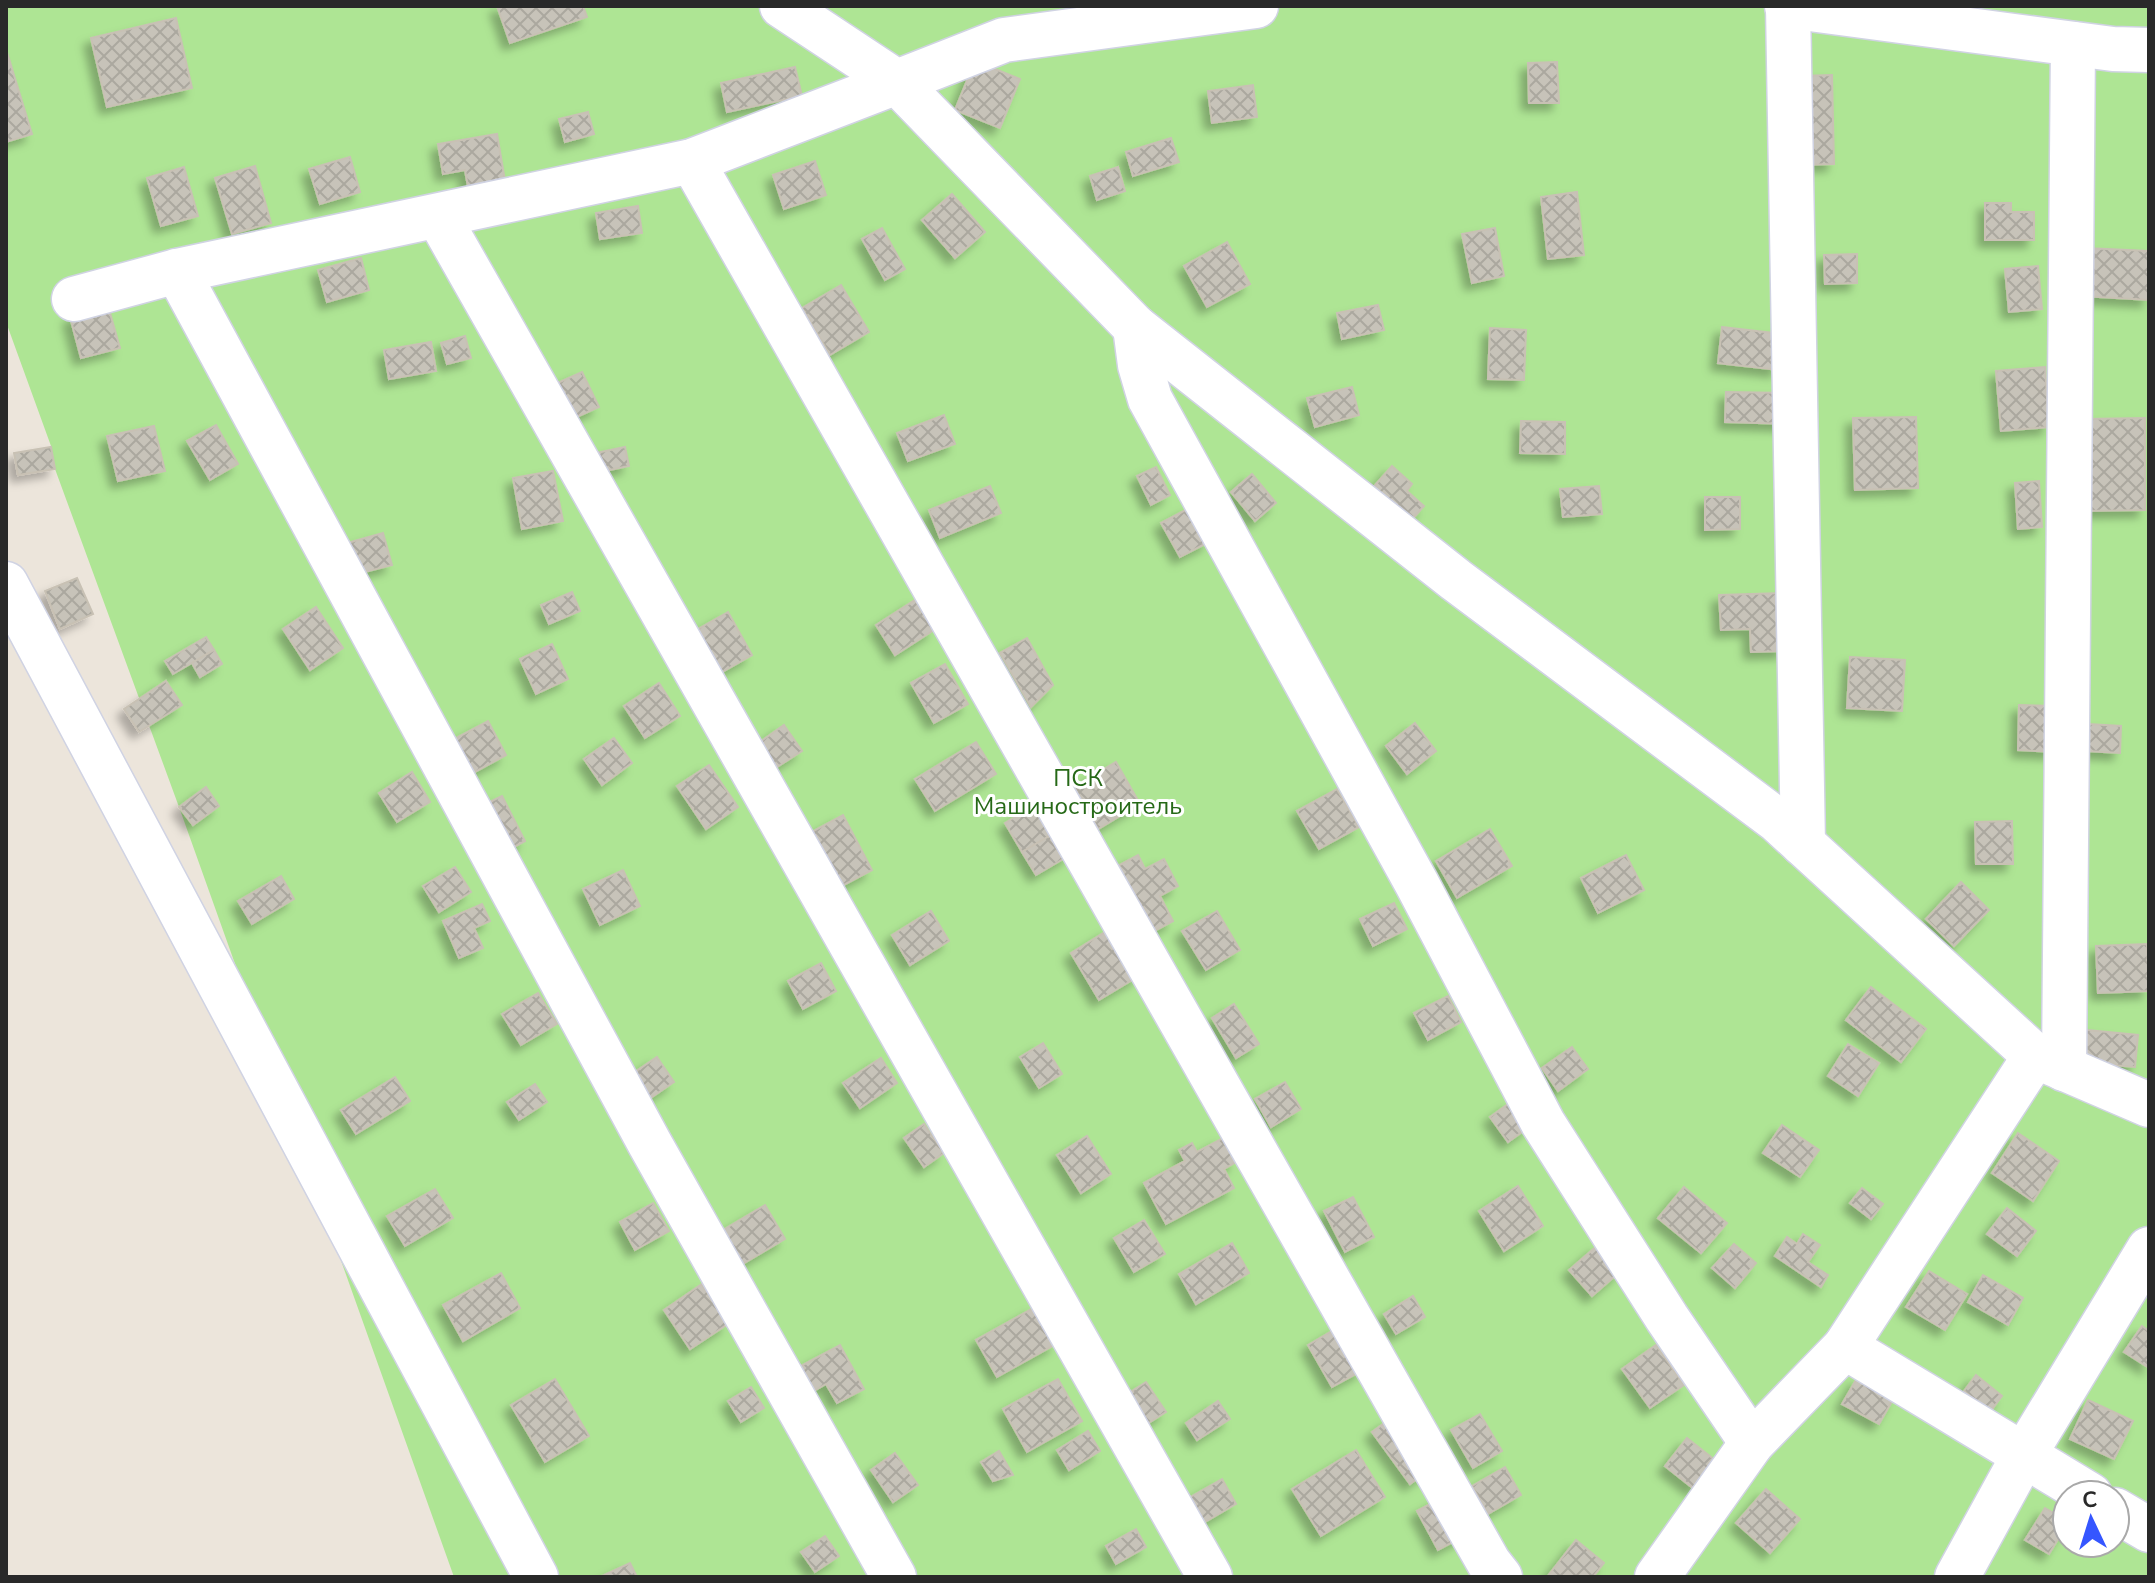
<svg xmlns="http://www.w3.org/2000/svg" width="2155" height="1583" viewBox="0 0 2155 1583" font-family="'Nunito Sans',sans-serif">
  <style>
    .grass { fill: #aee594; fill-rule: evenodd }
    .building { fill: url(#building-cross-hatch); stroke: #c8c1b4; stroke-width: 2; filter: url(#shadow) }
    .lines { fill: none; stroke-linecap: round; stroke-linejoin: round }
    .minor-casing { stroke: #d0d3e3; stroke-width: 47 }
    .minor { stroke: #fff; stroke-width: 44 }
    .labels { text-anchor: middle; dominant-baseline: central; stroke-width: 6; stroke-linejoin: round; paint-order: stroke }
    .park-label { font-size: 24px; fill: #266917; stroke: #fff }
  </style>
  <defs>
    <pattern id="building-cross-hatch" width="8" height="8" patternUnits="userSpaceOnUse" patternTransform="scale(2)"><rect width="8" height="8" fill="#c7c3b9"/><path d="M0 0l8 8M0 8l8-8" fill="none" stroke="#aba89f"/></pattern>
    <filter id="shadow"><feDropShadow dx="-7" dy="7" stdDeviation="4" flood-color="#0004"/></filter>
  </defs>
  <rect width="100%" height="100%" fill="#ece5db"/>
  <path class="grass" d="M6 6H2149V1577H454L179 807 55 469 51 446 6 322ZM2067 1495H2115V1543H2067Z"/>
  <g class="building">
    <polygon points="497,6 583,6 587,17 510,43"/>
    <polygon points="176,18 192,88 107,107 91,38"/>
    <polygon points="6,49 32,134 6,142"/>
    <polygon points="975,61 1020,79 1000,128 955,110"/>
    <polygon points="1557,62 1559,103 1529,103 1528,63"/>
    <polygon points="795,67 802,96 727,112 721,83"/>
    <polygon points="1832,75 1834,164 1801,165 1800,76"/>
    <polygon points="1253,85 1257,117 1212,123 1208,91"/>
    <polygon points="588,112 594,134 565,142 559,119"/>
    <polygon points="497,134 505,181 468,187 465,170 443,174 438,144"/>
    <polygon points="1171,138 1179,162 1133,176 1126,152"/>
    <polygon points="350,157 360,192 320,204 309,169"/>
    <polygon points="815,161 826,195 784,209 773,175"/>
    <polygon points="255,166 271,223 232,234 215,178"/>
    <polygon points="184,167 198,216 161,226 147,178"/>
    <polygon points="1118,167 1125,191 1097,200 1090,176"/>
    <polygon points="1577,192 1584,255 1548,259 1541,197"/>
    <polygon points="952,194 985,232 955,258 922,220"/>
    <polygon points="1985,203 2011,203 2011,212 2034,212 2034,240 1985,240"/>
    <polygon points="638,206 642,233 600,239 596,213"/>
    <polygon points="882,228 905,269 885,280 862,239"/>
    <polygon points="1495,228 1504,276 1472,283 1462,234"/>
    <polygon points="1227,242 1250,284 1207,307 1184,266"/>
    <polygon points="2085,248 2149,251 2149,300 2082,296"/>
    <polygon points="1857,254 1857,283 1825,284 1824,255"/>
    <polygon points="361,258 369,290 327,302 318,270"/>
    <polygon points="2038,266 2042,309 2009,312 2005,269"/>
    <polygon points="841,285 869,332 830,355 802,308"/>
    <polygon points="1378,305 1384,330 1342,339 1337,313"/>
    <polygon points="108,306 120,348 81,358 70,317"/>
    <polygon points="1722,327 1782,334 1778,370 1718,363"/>
    <polygon points="1490,328 1526,330 1524,380 1488,379"/>
    <polygon points="465,336 471,358 447,364 441,343"/>
    <polygon points="431,342 436,371 389,379 384,350"/>
    <polygon points="2045,367 2049,427 2001,431 1996,371"/>
    <polygon points="582,372 599,407 570,420 553,385"/>
    <polygon points="1352,387 1359,415 1315,427 1307,398"/>
    <polygon points="1726,392 1790,393 1789,424 1725,422"/>
    <polygon points="944,415 955,444 908,461 897,433"/>
    <polygon points="1916,417 1918,488 1855,490 1853,418"/>
    <polygon points="2145,418 2145,510 2085,511 2084,419"/>
    <polygon points="1521,421 1565,422 1565,454 1520,453"/>
    <polygon points="216,425 238,464 210,480 187,441"/>
    <polygon points="154,426 165,471 118,481 107,436"/>
    <polygon points="51,447 55,469 18,475 14,453"/>
    <polygon points="625,447 629,466 595,473 591,454"/>
    <polygon points="1392,466 1412,484 1407,491 1424,506 1407,525 1369,492"/>
    <polygon points="1156,467 1170,495 1151,505 1137,476"/>
    <polygon points="553,471 563,521 522,529 513,478"/>
    <polygon points="1252,474 1276,503 1255,521 1231,492"/>
    <polygon points="2039,481 2042,527 2018,529 2015,483"/>
    <polygon points="990,486 1001,513 940,538 929,510"/>
    <polygon points="1599,486 1602,514 1563,517 1560,489"/>
    <polygon points="1705,497 1740,497 1740,529 1705,530"/>
    <polygon points="1191,507 1209,542 1180,557 1161,523"/>
    <polygon points="383,533 392,565 361,573 333,547"/>
    <polygon points="77,578 93,614 60,629 45,591"/>
    <polygon points="572,592 580,611 549,624 541,605"/>
    <polygon points="1783,593 1785,651 1751,652 1750,629 1721,630 1719,595"/>
    <polygon points="915,600 934,630 895,655 876,625"/>
    <polygon points="316,607 343,648 310,670 283,629"/>
    <polygon points="728,612 752,655 710,679 686,636"/>
    <polygon points="206,637 214,650 173,674 165,661"/>
    <polygon points="1027,638 1053,685 1031,707 1000,653"/>
    <polygon points="552,644 568,679 536,694 520,659"/>
    <polygon points="214,650 222,664 200,677 192,663"/>
    <polygon points="1850,657 1905,660 1902,711 1847,708"/>
    <polygon points="945,664 968,704 934,723 911,683"/>
    <polygon points="166,681 182,705 139,732 124,709"/>
    <polygon points="659,683 680,716 645,738 624,706"/>
    <polygon points="2019,705 2055,706 2054,752 2018,750"/>
    <polygon points="488,721 506,755 464,778 445,744"/>
    <polygon points="1415,723 1436,751 1407,774 1386,746"/>
    <polygon points="2088,724 2121,726 2120,753 2086,751"/>
    <polygon points="784,725 802,751 774,769 757,744"/>
    <polygon points="614,738 632,763 602,785 584,759"/>
    <polygon points="976,742 996,774 935,811 915,779"/>
    <polygon points="1116,762 1140,804 1098,829 1074,787"/>
    <polygon points="709,765 738,807 706,829 677,786"/>
    <polygon points="412,772 430,802 397,822 379,793"/>
    <polygon points="206,787 219,806 193,825 179,807"/>
    <polygon points="1337,789 1359,827 1319,849 1297,811"/>
    <polygon points="502,796 525,841 503,853 479,807"/>
    <polygon points="1040,802 1056,832 1022,852 1005,823"/>
    <polygon points="843,815 872,870 840,887 804,836"/>
    <polygon points="2012,821 2013,864 1976,864 1975,822"/>
    <polygon points="1490,829 1512,866 1457,898 1436,861"/>
    <polygon points="1056,832 1070,855 1036,875 1022,852"/>
    <polygon points="1138,855 1145,869 1164,859 1178,886 1160,896 1173,921 1149,934 1114,868"/>
    <polygon points="1626,855 1644,890 1598,913 1581,878"/>
    <polygon points="455,867 471,892 439,912 423,886"/>
    <polygon points="623,870 640,906 600,925 583,889"/>
    <polygon points="281,876 294,899 252,924 238,901"/>
    <polygon points="1961,882 1989,910 1954,946 1926,919"/>
    <polygon points="1394,903 1407,929 1373,946 1360,919"/>
    <polygon points="482,904 490,921 474,928 483,948 459,958 443,921"/>
    <polygon points="931,911 949,941 910,965 892,935"/>
    <polygon points="1217,911 1240,950 1206,970 1182,931"/>
    <polygon points="1110,929 1139,976 1099,1000 1071,953"/>
    <polygon points="2147,944 2149,991 2098,993 2096,946"/>
    <polygon points="821,963 836,991 803,1009 788,981"/>
    <polygon points="1871,987 1926,1029 1901,1062 1846,1020"/>
    <polygon points="538,993 557,1024 521,1045 502,1014"/>
    <polygon points="1448,996 1461,1022 1428,1040 1414,1013"/>
    <polygon points="1234,1004 1259,1044 1236,1058 1212,1018"/>
    <polygon points="2077,1029 2138,1035 2135,1067 2075,1062"/>
    <polygon points="1043,1043 1062,1074 1039,1088 1020,1057"/>
    <polygon points="1848,1044 1879,1063 1858,1096 1828,1076"/>
    <polygon points="1572,1047 1588,1069 1558,1091 1542,1068"/>
    <polygon points="657,1057 674,1082 646,1101 629,1076"/>
    <polygon points="881,1058 897,1083 860,1108 843,1083"/>
    <polygon points="395,1077 410,1101 356,1134 341,1110"/>
    <polygon points="1285,1082 1301,1109 1271,1127 1255,1099"/>
    <polygon points="535,1084 547,1102 519,1120 507,1102"/>
    <polygon points="1511,1102 1529,1127 1508,1142 1490,1117"/>
    <polygon points="924,1124 944,1153 924,1167 904,1138"/>
    <polygon points="1782,1125 1819,1150 1800,1177 1763,1153"/>
    <polygon points="2018,1133 2059,1161 2033,1201 1992,1173"/>
    <polygon points="1087,1136 1111,1174 1081,1193 1057,1155"/>
    <polygon points="1223,1138 1236,1162 1224,1169 1234,1188 1166,1224 1144,1183 1185,1161 1179,1150 1192,1143 1197,1152"/>
    <polygon points="1518,1186 1543,1226 1504,1251 1479,1211"/>
    <polygon points="1684,1187 1727,1223 1701,1253 1658,1218"/>
    <polygon points="1862,1188 1883,1204 1871,1219 1850,1203"/>
    <polygon points="435,1189 453,1218 405,1246 387,1216"/>
    <polygon points="1353,1197 1374,1237 1345,1252 1324,1211"/>
    <polygon points="653,1203 669,1231 635,1250 620,1222"/>
    <polygon points="765,1205 785,1239 736,1268 716,1234"/>
    <polygon points="2007,1208 2036,1231 2017,1256 1987,1234"/>
    <polygon points="1144,1220 1165,1254 1134,1272 1114,1238"/>
    <polygon points="1803,1234 1820,1245 1808,1262 1828,1275 1821,1287 1775,1256 1787,1237 1797,1244"/>
    <polygon points="1232,1243 1249,1273 1196,1304 1179,1274"/>
    <polygon points="1734,1244 1756,1263 1735,1288 1712,1268"/>
    <polygon points="1598,1245 1621,1271 1592,1296 1569,1270"/>
    <polygon points="1929,1271 1967,1294 1945,1330 1906,1307"/>
    <polygon points="501,1273 520,1308 463,1341 443,1305"/>
    <polygon points="1983,1275 2023,1298 2008,1325 1968,1302"/>
    <polygon points="702,1284 728,1324 690,1349 664,1310"/>
    <polygon points="1413,1296 1425,1317 1396,1334 1384,1314"/>
    <polygon points="1035,1307 1056,1344 997,1377 976,1340"/>
    <polygon points="2142,1326 2149,1331 2149,1368 2124,1352"/>
    <polygon points="1339,1327 1363,1370 1332,1387 1308,1345"/>
    <polygon points="840,1345 864,1389 837,1403 826,1384 812,1392 799,1367"/>
    <polygon points="1656,1345 1684,1385 1650,1408 1622,1369"/>
    <polygon points="1976,1375 2002,1396 1990,1412 1964,1391"/>
    <polygon points="1857,1378 1894,1398 1879,1424 1842,1404"/>
    <polygon points="555,1379 589,1436 545,1462 511,1405"/>
    <polygon points="1058,1379 1082,1421 1027,1452 1003,1409"/>
    <polygon points="1146,1382 1166,1412 1144,1426 1124,1396"/>
    <polygon points="751,1387 764,1408 741,1422 728,1401"/>
    <polygon points="2088,1400 2133,1421 2114,1459 2070,1439"/>
    <polygon points="1218,1401 1230,1419 1197,1440 1186,1423"/>
    <polygon points="1480,1414 1502,1451 1473,1468 1451,1430"/>
    <polygon points="1390,1419 1428,1471 1410,1484 1372,1432"/>
    <polygon points="1088,1431 1100,1451 1069,1470 1057,1450"/>
    <polygon points="1687,1438 1716,1461 1694,1489 1665,1466"/>
    <polygon points="1356,1450 1385,1497 1321,1536 1292,1489"/>
    <polygon points="999,1451 1013,1475 993,1481 981,1462"/>
    <polygon points="895,1453 918,1485 893,1502 871,1470"/>
    <polygon points="1505,1467 1521,1495 1488,1514 1472,1486"/>
    <polygon points="1222,1479 1236,1504 1200,1525 1185,1500"/>
    <polygon points="1766,1489 1800,1519 1770,1553 1736,1523"/>
    <polygon points="1445,1496 1466,1535 1438,1550 1417,1511"/>
    <polygon points="2045,1508 2067,1521 2067,1525 2049,1554 2025,1540"/>
    <polygon points="1136,1529 1146,1547 1116,1564 1106,1546"/>
    <polygon points="825,1536 839,1556 815,1572 801,1552"/>
    <polygon points="1576,1540 1604,1563 1593,1577 1547,1577"/>
    <polygon points="630,1563 637,1577 600,1577"/>
  </g>
  <g class="lines">
    <defs>
      <g id="minor">
        <polyline points="782,6 897,82 1004,40 1256,6"/>
        <polyline points="1787,6 2113,49 2149,50"/>
        <polyline points="1788,6 1803,844"/>
        <polyline points="692,161 1489,1563 1500,1577"/>
        <polyline points="438,216 1210,1577"/>
        <polyline points="177,271 650,1144 894,1577"/>
        <polyline points="74,299 177,271 692,161 897,82 1135,327 1456,580 1778,821 2035,1056 2149,1105"/>
        <polyline points="1135,327 1140,365 1150,399 1417,884 1543,1123 1667,1318 1752,1443"/>
        <polyline points="6,584 536,1577"/>
        <polyline points="2064,1069 2073,44"/>
        <polyline points="1845,1347 2090,1495"/>
        <polyline points="2115,1510 2149,1530"/>
        <polyline points="1657,1577 1752,1443 1845,1347 2035,1056"/>
        <polyline points="1957,1577 2024,1455 2149,1249"/>
      </g>
    </defs>
    <use href="#minor" class="minor-casing"/>
    <use href="#minor" class="minor"/>
  </g>
  <g class="labels">
    <g class="park-label">
      <text x="1078" y="778">ПСК<tspan x="1078" dy="28">Машиностроитель</tspan></text>
    </g>
  </g>
  <rect width="2155" height="1583" fill="none" stroke="#292929" stroke-width="16"/>
  <g transform="translate(2091 1519) rotate(356)"><circle r="38" fill="#ffffff" stroke="#a9a9a9" stroke-width="2"/>
  <path d="M0-6L14 30L0 20L-14 30Z" fill="#3556ff"/>
  <text y="-12" font-size="22" font-weight="bold" text-anchor="middle" fill="#292929">С</text>
  </g>
</svg>
